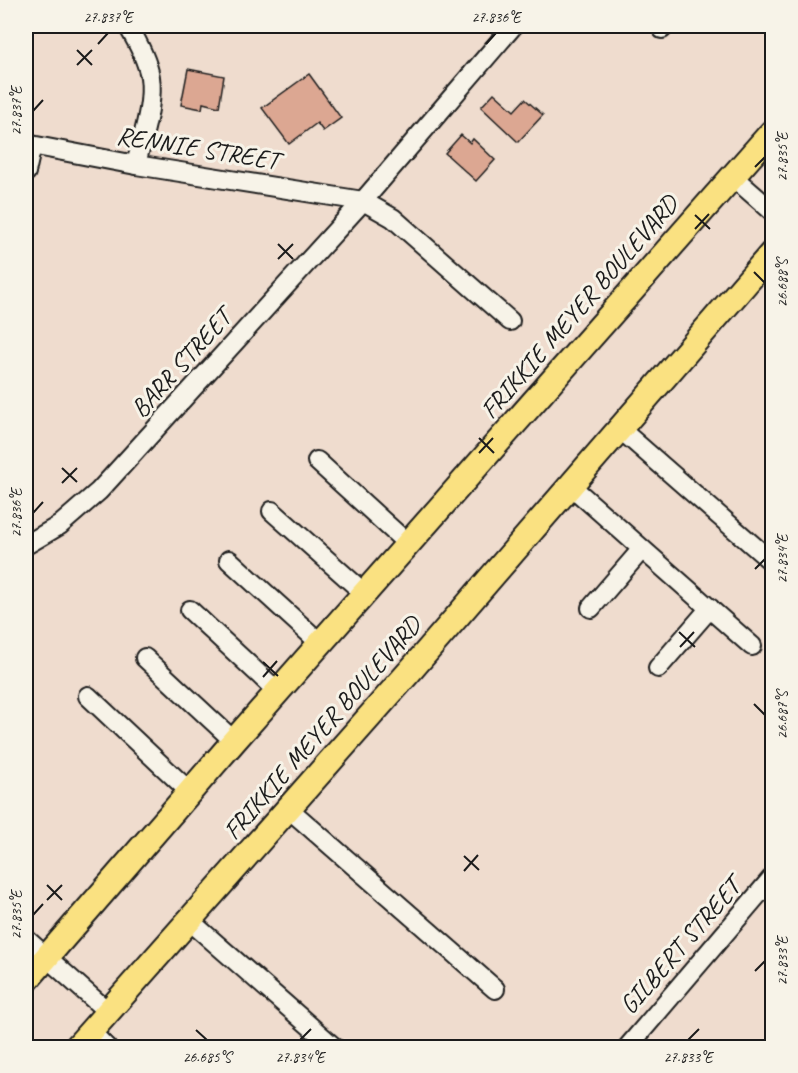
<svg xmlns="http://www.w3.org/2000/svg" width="798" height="1073" viewBox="0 0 798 1073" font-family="Caveat,sans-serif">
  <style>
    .building { fill: #dca792; stroke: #1c1c1c; stroke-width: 1.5 }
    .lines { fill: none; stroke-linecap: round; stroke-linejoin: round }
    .minor-casing { stroke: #1c1c1c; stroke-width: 22 }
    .major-casing { stroke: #1c1c1c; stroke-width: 28 }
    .minor { stroke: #f7f3e8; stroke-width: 18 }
    .major { stroke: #fae181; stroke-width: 24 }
    .ticks { fill: none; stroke: #1c1c1c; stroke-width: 2 }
    .labels { text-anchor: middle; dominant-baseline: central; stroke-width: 6; stroke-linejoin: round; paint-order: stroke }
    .street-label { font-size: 26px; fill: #1c1c1c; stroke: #f7f3e8 }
    .neatline { fill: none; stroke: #1c1c1c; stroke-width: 2 }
    .ticks-label { font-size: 15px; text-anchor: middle; fill: #1c1c1c }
  </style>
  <rect width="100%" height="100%" fill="#efdcce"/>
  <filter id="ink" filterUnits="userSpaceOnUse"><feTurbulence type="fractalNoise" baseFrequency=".0167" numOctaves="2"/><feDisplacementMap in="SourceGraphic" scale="12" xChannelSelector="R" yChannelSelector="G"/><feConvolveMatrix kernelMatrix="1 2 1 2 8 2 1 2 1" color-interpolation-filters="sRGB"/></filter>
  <g filter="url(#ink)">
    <g class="building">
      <polygon points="188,69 224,76 219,107 203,103 202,109 181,105"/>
      <polygon points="309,74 341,118 323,131 317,123 289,144 262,108"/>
      <polygon points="494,93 514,111 525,99 543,115 518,142 481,107"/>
      <polygon points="461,135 470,143 473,139 495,160 476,181 445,153"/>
    </g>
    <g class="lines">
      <defs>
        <g id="minor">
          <path d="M128 26C137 41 147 59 150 77 154 105 142 137 136 165"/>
          <polyline points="662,29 665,26"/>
          <polyline points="26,144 136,165 363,201 393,218 510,321"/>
          <polyline points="26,172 32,145"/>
          <polyline points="732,176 772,211"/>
          <polyline points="620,429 772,562"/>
          <polyline points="317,461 408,544"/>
          <polyline points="571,486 752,646"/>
          <polyline points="272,511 364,593"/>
          <polyline points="26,545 60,525 99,491 363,201 513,26"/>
          <polyline points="229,560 320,643"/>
          <polyline points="591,608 642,549"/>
          <polyline points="190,610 278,692"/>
          <polyline points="145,658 234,741"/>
          <polyline points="658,668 710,608"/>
          <polyline points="88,696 190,792"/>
          <polyline points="289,809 495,989"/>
          <polyline points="190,921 335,1048"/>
          <polyline points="26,939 107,1011"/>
          <polyline points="90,1031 107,1048"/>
          <polyline points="627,1048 772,878"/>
        </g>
        <g id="major">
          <polyline points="26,981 234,741 772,132"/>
          <polyline points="76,1048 410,671 772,253"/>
        </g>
      </defs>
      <use href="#minor" class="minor-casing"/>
      <use href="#major" class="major-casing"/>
      <use href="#minor" class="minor"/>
      <use href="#major" class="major"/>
    </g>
  </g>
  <path class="ticks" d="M98 44 108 33M486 44 496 33M77 50 92 65M77 65 92 50M33 111 43 100M755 167 765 157M695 215 710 229M695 229 709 214M278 244 293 259M278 259 293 244M754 272 765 283M479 438 494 453M479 453 493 438M62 468 77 482M62 483 77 468M33 513 43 502M755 569 765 559M679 632 695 647M680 647 694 632M263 662 278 676M263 677 277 661M754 704 765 715M464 856 479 870M464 871 478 855M47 885 62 900M47 900 62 885M33 915 43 904M755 971 765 961M196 1030 207 1040M300 1040 311 1029M688 1040 699 1029"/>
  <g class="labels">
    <g class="street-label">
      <text transform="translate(198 148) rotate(9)">RENNIE STREET</text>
      <text transform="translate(579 307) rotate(-49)">FRIKKIE MEYER BOULEVARD</text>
      <text transform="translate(181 363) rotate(-48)">BARR STREET</text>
      <text transform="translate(322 728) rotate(-49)">FRIKKIE MEYER BOULEVARD</text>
      <text transform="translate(680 946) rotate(-49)">GILBERT STREET</text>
    </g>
  </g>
  <rect width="798" height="1073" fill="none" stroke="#f7f3e8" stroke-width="66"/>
  <rect x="33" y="33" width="732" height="1007" class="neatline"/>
  <g class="ticks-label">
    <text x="108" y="22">27.837°E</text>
    <text x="496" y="22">27.836°E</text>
    <text transform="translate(16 111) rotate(-90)" y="5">27.837°E</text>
    <text transform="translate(782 157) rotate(-90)" y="5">27.835°E</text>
    <text transform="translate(782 283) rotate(-90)" y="5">26.688°S</text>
    <text transform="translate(16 513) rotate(-90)" y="5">27.836°E</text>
    <text transform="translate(782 559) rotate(-90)" y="5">27.834°E</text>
    <text transform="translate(782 715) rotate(-90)" y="5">26.687°S</text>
    <text transform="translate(16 915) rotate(-90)" y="5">27.835°E</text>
    <text transform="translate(782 961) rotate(-90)" y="5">27.833°E</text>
    <text x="207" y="1062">26.685°S</text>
    <text x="300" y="1062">27.834°E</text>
    <text x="688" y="1062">27.833°E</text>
  </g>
</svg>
